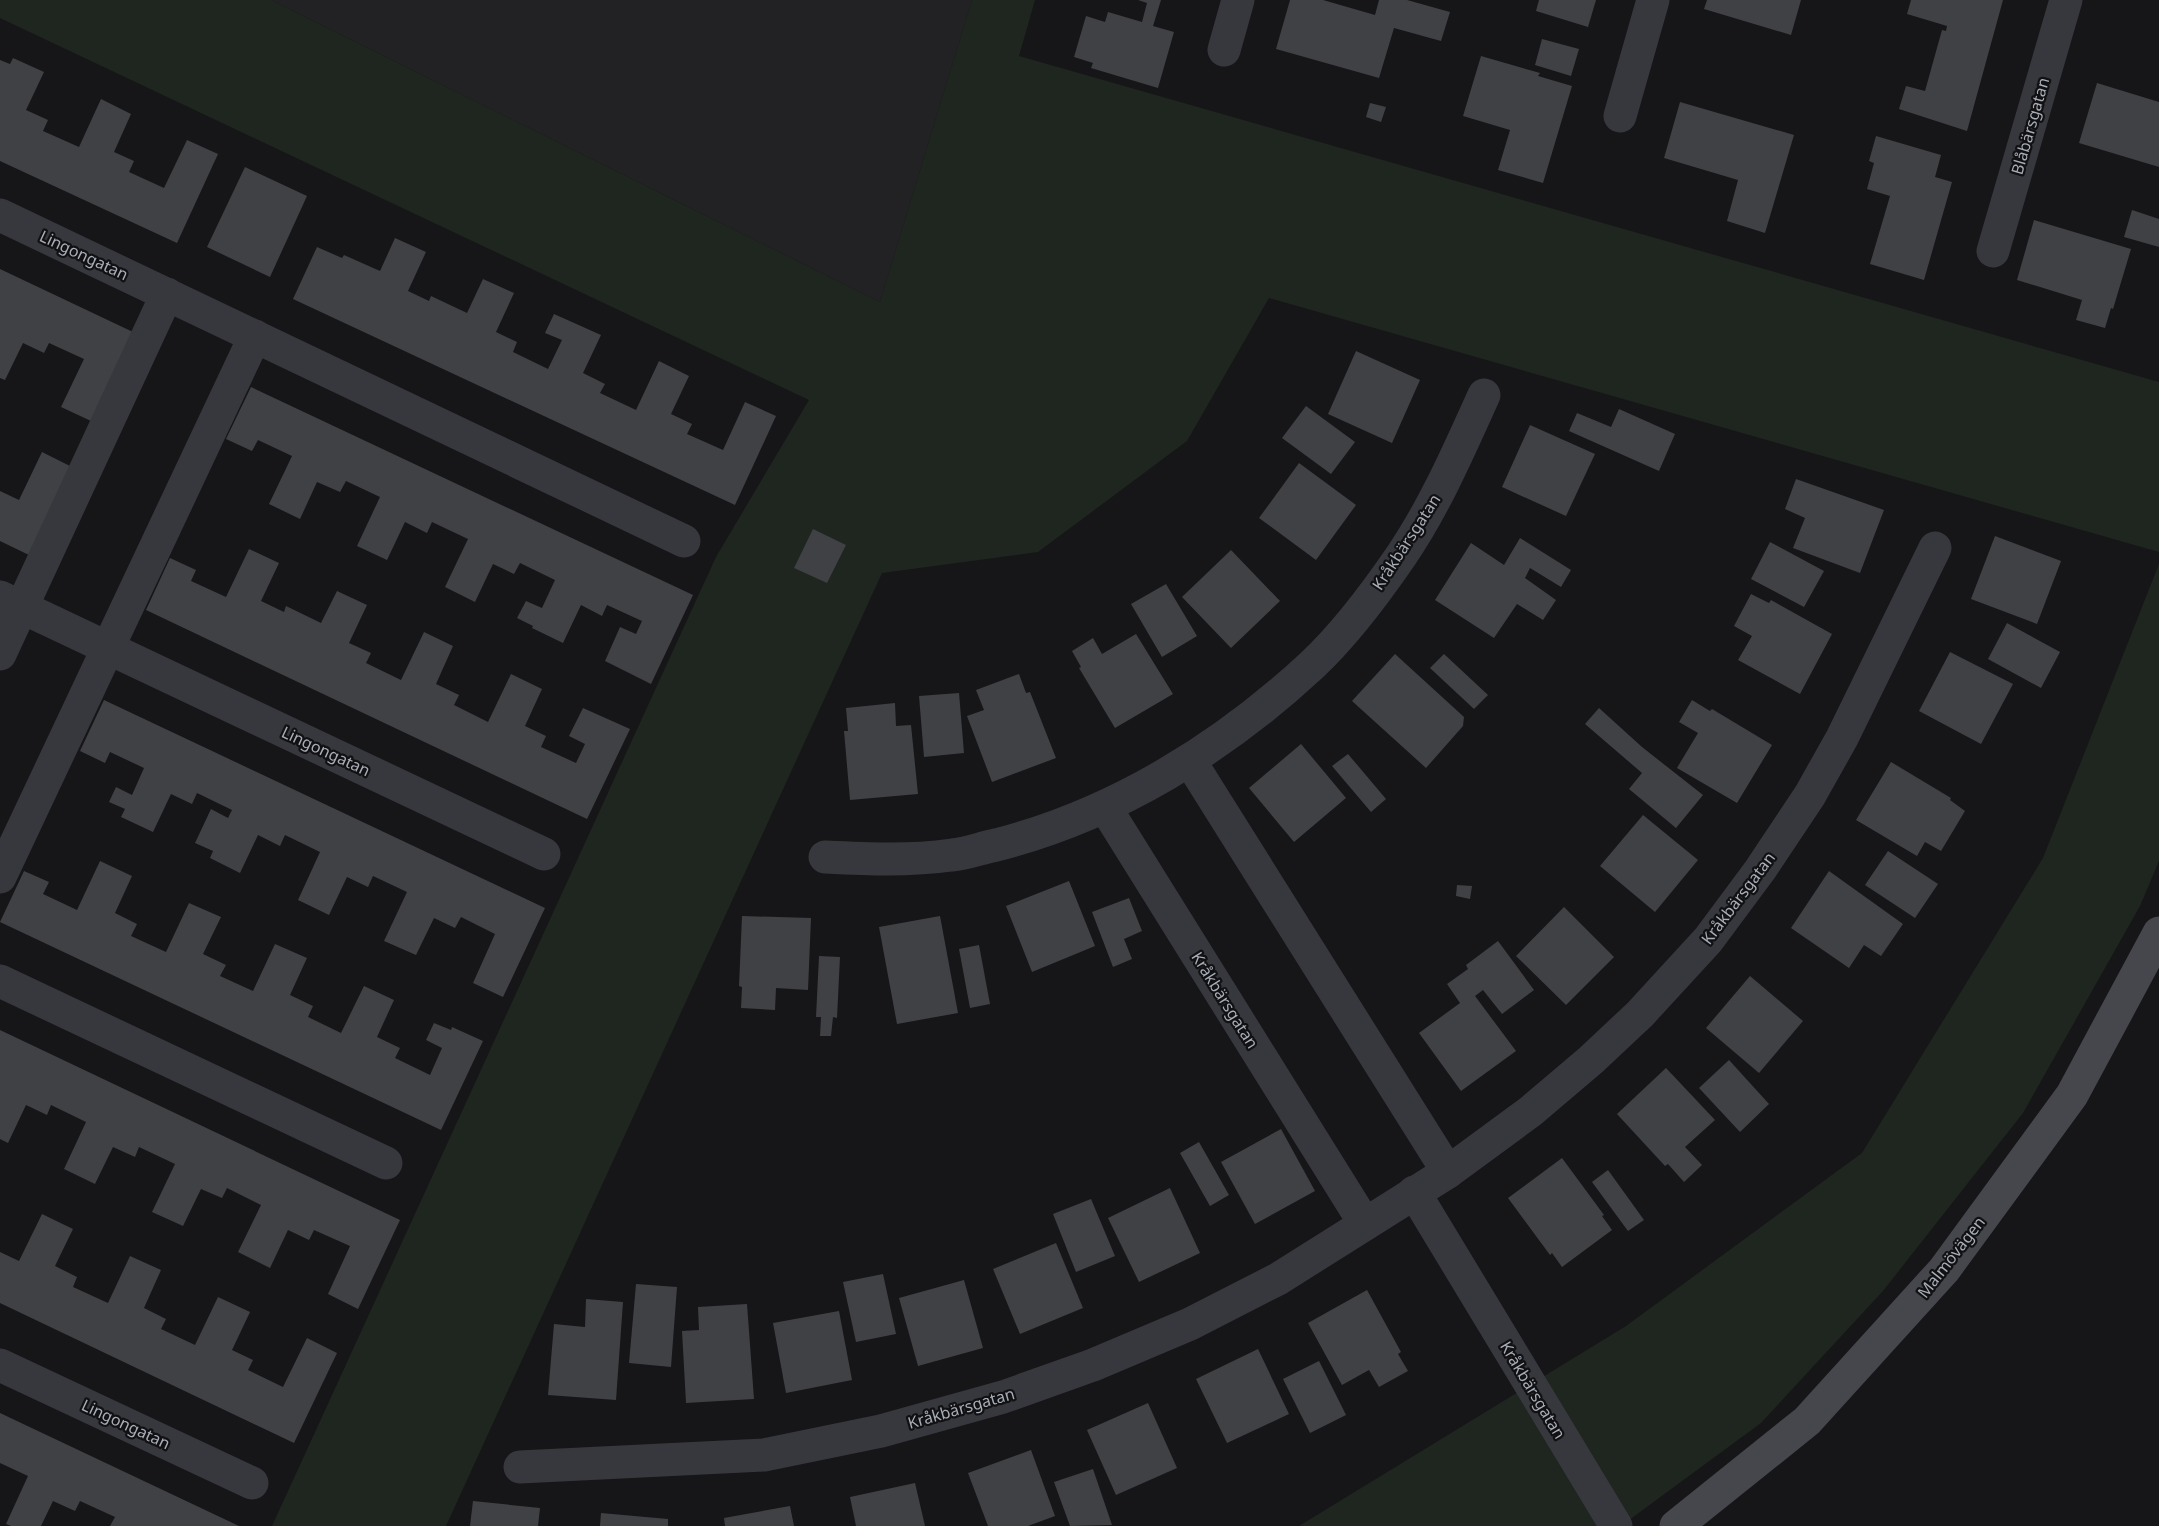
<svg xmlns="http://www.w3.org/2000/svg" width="2159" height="1526" viewBox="0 0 2159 1526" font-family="'Noto Sans',sans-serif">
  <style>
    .built { fill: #222225 }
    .green { fill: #1e261f }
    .building { fill: #404145 }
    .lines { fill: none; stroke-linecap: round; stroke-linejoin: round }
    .minor { stroke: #37383d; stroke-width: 33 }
    .secondary { stroke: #45474d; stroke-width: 33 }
    .labels { text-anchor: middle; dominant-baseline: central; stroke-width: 4.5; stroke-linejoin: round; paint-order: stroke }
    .street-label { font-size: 16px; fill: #a8adb8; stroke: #111113 }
  </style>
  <rect width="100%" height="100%" fill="#161618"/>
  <polygon class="built" points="271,0 972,0 880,302"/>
  <g class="green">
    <polygon points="0,0 271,0 880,302 972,0 1035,0 1019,56 2159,382 2159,552 1269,298 1187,441 1038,552 882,573 446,1526 272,1526 716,557 809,400 0,18"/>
    <polygon points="2159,564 2159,861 2140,906 2023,1113 1883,1291 1761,1423 1621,1526 1299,1526 1626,1326 1862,1153 2043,858"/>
  </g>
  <g class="building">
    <polygon points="1138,0 1161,0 1153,26 1174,32 1158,88 1091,68 1093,63 1074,57 1086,16 1105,22 1108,12 1142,22 1147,3"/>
    <polygon points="1290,0 1323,0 1375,15 1379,0 1407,0 1450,12 1441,41 1394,28 1379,78 1276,49"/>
    <polygon points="1539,0 1596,0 1588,27 1536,11"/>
    <polygon points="1707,0 1801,0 1791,35 1704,9"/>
    <polygon points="1911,0 2003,0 1967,131 1899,109 1906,86 1925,91 1942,30 1946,31 1947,26 1907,14"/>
    <polygon points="1542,39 1579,49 1571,76 1535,65"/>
    <polygon points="1481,56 1540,73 1538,76 1572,86 1543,183 1498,170 1510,130 1463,116"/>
    <polygon points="13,58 44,72 26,110 48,120 43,131 79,147 101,99 131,114 114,152 134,161 129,172 164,188 187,140 218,154 177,243 0,161 0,60 10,64"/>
    <polygon points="2097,83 2159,102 2159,167 2079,143"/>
    <polygon points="1680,102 1794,135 1765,233 1727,221 1738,180 1664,158"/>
    <polygon points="1370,103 1386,107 1381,122 1366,117"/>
    <polygon points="1876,136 1941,155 1935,177 1952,182 1924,280 1870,264 1890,196 1867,189 1874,163 1869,161"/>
    <polygon points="245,167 307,196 270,277 207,247"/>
    <polygon points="2132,210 2159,219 2159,247 2124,237"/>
    <polygon points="2034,220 2131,249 2113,309 2111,308 2105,328 2076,320 2082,300 2017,280"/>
    <polygon points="395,238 426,252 408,291 429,301 431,296 467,313 483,279 514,293 496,332 517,342 513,352 548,369 562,340 545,333 554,314 601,335 583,373 605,384 600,393 636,410 659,361 689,376 671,414 692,424 687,434 723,450 745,402 776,416 735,505 293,299 317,247 342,258 344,255 380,271"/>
    <polygon points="0,269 133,332 91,421 61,407 84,359 49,343 44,353 23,343 5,380 0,378"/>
    <polygon points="1356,351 1420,380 1392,443 1328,414"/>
    <polygon points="251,387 693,595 651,684 605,661 620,627 636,634 642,621 607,605 602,616 581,605 563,643 532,628 533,626 517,618 526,601 542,608 555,580 520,563 514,574 493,564 475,602 445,587 468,539 432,522 427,533 405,522 387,560 357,546 380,497 346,481 340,492 317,482 300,519 269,504 292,456 258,440 252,451 226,439"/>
    <polygon points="1306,406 1355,442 1331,474 1282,438"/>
    <polygon points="1619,409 1675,434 1659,471 1569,431 1577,413 1611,427"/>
    <polygon points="1530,425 1595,454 1566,516 1502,487"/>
    <polygon points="42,452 70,466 29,555 0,541 0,491 19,500"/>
    <polygon points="1299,463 1356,505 1316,560 1259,518"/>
    <polygon points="1796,479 1884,510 1860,573 1793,548 1805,518 1785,509"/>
    <polygon points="813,529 846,545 827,583 794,568"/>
    <polygon points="1995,536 2061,561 2037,624 1971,599"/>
    <polygon points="1520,538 1571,570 1561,587 1530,568 1525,578 1556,600 1543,620 1517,604 1494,638 1435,600 1471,543 1504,565"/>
    <polygon points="1770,542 1824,571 1804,607 1751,579"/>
    <polygon points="249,549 279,563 261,601 284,612 286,606 321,623 337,591 367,605 349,643 371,653 366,663 401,680 424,632 453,646 436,684 459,695 454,705 488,722 511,674 542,689 525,726 546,736 541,747 576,763 585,744 569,736 583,708 630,729 587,819 146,610 170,558 196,570 191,581 226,597"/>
    <polygon points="1231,550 1280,601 1231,648 1182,597"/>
    <polygon points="1166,584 1197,636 1162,657 1131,604"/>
    <polygon points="1751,594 1769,603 1771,600 1832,634 1800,694 1738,660 1752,636 1734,626"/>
    <polygon points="2007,623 2060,652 2041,688 1988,659"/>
    <polygon points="1136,634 1173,694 1115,728 1079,668 1081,667 1072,651 1093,638 1102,654"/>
    <polygon points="1950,652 2013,684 1981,744 1919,711"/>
    <polygon points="1395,654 1464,717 1463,726 1426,768 1352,701"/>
    <polygon points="1444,654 1488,695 1474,709 1430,668"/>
    <polygon points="1019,674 1026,693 1030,692 1056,758 992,782 967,716 984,710 976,690"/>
    <polygon points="959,693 964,753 924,757 919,696"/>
    <polygon points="104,700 545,908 503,997 473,983 495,934 461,917 455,928 434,918 416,955 384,941 407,892 373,876 368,887 347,877 329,915 298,900 320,852 285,835 280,846 258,835 240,873 210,858 213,851 195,843 211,809 228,818 232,810 197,793 192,804 171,794 153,832 121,817 125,809 109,802 116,787 132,795 144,768 110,752 105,763 80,751"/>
    <polygon points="1692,700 1710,711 1712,709 1772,745 1737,803 1677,768 1698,733 1679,722"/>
    <polygon points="895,703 896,726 911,725 918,794 850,800 844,731 848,731 846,708"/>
    <polygon points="1599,708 1642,747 1703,795 1676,828 1629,789 1642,773 1585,724"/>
    <polygon points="1301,744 1346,798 1294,842 1249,788"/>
    <polygon points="1348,754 1386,799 1371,812 1332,766"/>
    <polygon points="1891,762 1951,798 1950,800 1965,811 1941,851 1925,842 1917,856 1856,820"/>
    <polygon points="1643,815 1698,860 1655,912 1600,866"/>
    <polygon points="1888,851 1938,884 1915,918 1865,885"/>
    <polygon points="100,861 132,876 115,913 137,924 131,936 166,952 189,903 221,917 203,954 226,965 220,976 253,991 275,944 307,958 290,995 313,1006 308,1017 341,1033 364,986 394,1000 377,1037 400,1048 395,1058 430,1075 442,1048 426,1040 434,1023 451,1030 452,1027 483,1041 441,1130 0,922 24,871 49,882 43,894 77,910"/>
    <polygon points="1829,871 1903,924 1881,956 1864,945 1849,968 1791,928"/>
    <polygon points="1069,881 1095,946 1032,972 1006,906"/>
    <polygon points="1457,885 1472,886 1470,899 1456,896"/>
    <polygon points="1129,898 1142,931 1124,939 1132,959 1113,967 1092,912"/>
    <polygon points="1564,907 1614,957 1566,1005 1516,956"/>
    <polygon points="742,916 811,918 808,990 776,988 775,1010 741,1008 742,987 739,986"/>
    <polygon points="940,916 958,1013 897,1024 879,927"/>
    <polygon points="1498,941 1534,990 1502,1014 1483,990 1475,996 1516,1051 1461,1091 1419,1033 1460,1003 1447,984 1468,969 1466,965"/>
    <polygon points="979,945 990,1004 970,1008 959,949"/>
    <polygon points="819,956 840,957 837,1018 833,1017 831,1036 820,1036 821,1017 816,1017"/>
    <polygon points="1750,976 1803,1021 1759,1073 1706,1028"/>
    <polygon points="0,1030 400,1220 358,1309 328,1294 350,1246 314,1230 309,1240 288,1230 270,1268 238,1252 261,1205 227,1188 222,1198 201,1189 183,1226 152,1212 175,1164 139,1147 135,1157 113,1147 95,1184 64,1169 86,1122 51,1105 47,1115 26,1105 8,1143 0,1139"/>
    <polygon points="1729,1060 1769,1104 1740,1132 1699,1088"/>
    <polygon points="1666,1068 1715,1120 1685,1147 1702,1165 1684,1182 1668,1164 1665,1166 1617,1114"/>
    <polygon points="1281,1129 1315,1191 1255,1224 1221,1162"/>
    <polygon points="1199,1142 1229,1195 1210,1206 1180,1153"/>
    <polygon points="1562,1158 1604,1215 1602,1216 1612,1230 1562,1267 1552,1253 1550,1255 1508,1198"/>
    <polygon points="1608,1170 1644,1220 1628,1231 1592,1182"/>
    <polygon points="1170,1188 1200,1253 1139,1282 1108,1218"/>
    <polygon points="1091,1199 1115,1256 1076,1272 1053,1214"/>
    <polygon points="42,1214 73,1229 55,1266 77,1277 73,1287 108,1303 130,1256 161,1270 144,1308 166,1319 161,1329 195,1345 218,1297 250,1312 232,1350 253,1360 248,1370 283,1387 307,1338 337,1353 294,1443 0,1303 0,1252 19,1261"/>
    <polygon points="1056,1243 1083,1308 1020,1334 993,1269"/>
    <polygon points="883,1274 896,1334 856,1342 843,1282"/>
    <polygon points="964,1280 983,1348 918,1366 899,1298"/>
    <polygon points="636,1284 677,1287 671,1367 629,1363"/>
    <polygon points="1367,1290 1401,1352 1398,1354 1408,1371 1379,1387 1369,1370 1342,1385 1308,1323"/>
    <polygon points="586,1299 623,1302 616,1400 548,1395 554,1324 585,1327"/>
    <polygon points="747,1304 754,1399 686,1403 682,1331 699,1330 698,1307"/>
    <polygon points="839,1311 852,1380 786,1393 773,1323"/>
    <polygon points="1258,1349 1289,1414 1227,1443 1196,1379"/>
    <polygon points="1319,1361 1346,1415 1310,1433 1283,1379"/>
    <polygon points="1148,1403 1177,1468 1116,1495 1087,1430"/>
    <polygon points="0,1413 165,1491 239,1526 110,1526 115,1517 80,1501 75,1511 53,1501 41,1526 11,1526 6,1524 28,1476 0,1463"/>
    <polygon points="1031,1450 1055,1516 1028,1526 988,1526 968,1473"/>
    <polygon points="1093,1469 1112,1525 1070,1526 1054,1482"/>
    <polygon points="915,1483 925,1526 856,1526 850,1497"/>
    <polygon points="473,1501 540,1508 538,1526 470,1526"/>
    <polygon points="790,1506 794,1526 725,1526 724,1518"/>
    <polygon points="601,1513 668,1519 668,1526 600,1526"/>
  </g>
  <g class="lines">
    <g class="minor">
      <polyline points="1224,50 1238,0"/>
      <polyline points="1620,116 1653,0"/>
      <polyline points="0,215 684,541"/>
      <polyline points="1993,251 2066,0"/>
      <polyline points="0,597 544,854"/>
      <polyline points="0,654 167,294"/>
      <polyline points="1190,761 1448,1172"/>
      <polyline points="1105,807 1365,1224"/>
      <path d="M825 857C867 859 909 861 952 855 966 854 981 848 996 845 1114 815 1223 748 1312 665 1343 636 1377 591 1401 556 1435 506 1459 450 1484 395"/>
      <polyline points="0,877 255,336"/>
      <polyline points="0,981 386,1163"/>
      <polyline points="1414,1192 1616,1526"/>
      <polyline points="0,1365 252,1483"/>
      <polyline points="520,1467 764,1455 881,1431 1003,1397 1093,1365 1190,1324 1278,1279 1448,1172 1531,1111 1591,1060 1640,1014 1708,940 1760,870 1810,795 1842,738 1935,548"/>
    </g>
    <polyline class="secondary" points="1676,1526 1807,1421 1944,1270 2072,1095 2159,933"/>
  </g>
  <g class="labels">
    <g class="street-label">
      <text transform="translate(2030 126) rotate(-74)">Blåbärsgatan</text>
      <text transform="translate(84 255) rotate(25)">Lingongatan</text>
      <text transform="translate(1406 542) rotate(-57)">Kråkbärsgatan</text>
      <text transform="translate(326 751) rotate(25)">Lingongatan</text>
      <text transform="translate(1738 898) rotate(-53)">Kråkbärsgatan</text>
      <text transform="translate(1225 1000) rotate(58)">Kråkbärsgatan</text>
      <text transform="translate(1951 1257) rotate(-52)">Malmövägen</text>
      <text transform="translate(1533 1390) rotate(59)">Kråkbärsgatan</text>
      <text transform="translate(961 1408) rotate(-16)">Kråkbärsgatan</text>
      <text transform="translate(126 1424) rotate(25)">Lingongatan</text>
    </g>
  </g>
</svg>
